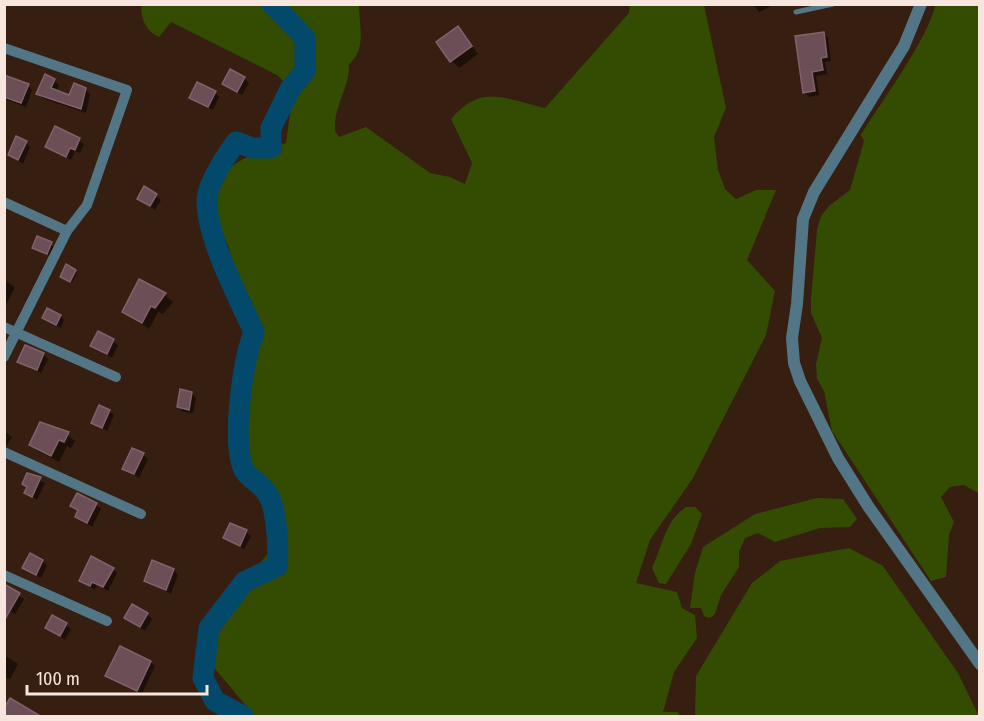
<svg xmlns="http://www.w3.org/2000/svg" width="984" height="721" viewBox="0 0 984 721" font-family="'Fira Sans Condensed',sans-serif">
  <style>
    .green { fill: #334c02 }
    .shadow { fill: #0007 }
    .lines { fill: none; stroke-linecap: round; stroke-linejoin: round }
    .river { stroke: #03496b; stroke-width: 21 }
    .building { fill: #6c4e57; stroke: #81626b; stroke-width: 1.5 }
    .service { stroke: #527685; stroke-width: 5 }
    .minor { stroke: #527685; stroke-width: 10 }
    .tertiary { stroke: #527685; stroke-width: 12 }
  </style>
  <rect width="100%" height="100%" fill="#361e11"/>
  <g class="green">
    <path d="M142 4 359 5C359 24 367 50 349 64 350 88 333 107 335 131L339 137 366 127 430 173 450 177 465 184 472 163 451 119C482 83 504 99 545 108L629 13 630 5H704L726 108 714 137 718 170 725 189 736 199 756 190H776L747 260 775 291 766 335 693 478 650 540 636 583 677 592 682 608 695 615 697 638 674 672 663 712H678L680 716H251L253 714 206 658C218 615 241 588 268 553L267 519 245 445 237 368 257 345C248 313 238 281 229 248 225 236 214 223 213 210 208 166 252 154 286 143L291 106 297 94 277 75 171 22 159 37C147 32 139 18 142 4Z"/>
    <path d="M935 5H979L980 494 964 485 950 487 941 497 954 522 949 535 946 577 931 581 832 431 824 391 817 379 816 364 822 338 811 313V299L817 230 821 216 829 206 850 190 864 141 861 135C879 105 930 36 935 5Z"/>
    <polygon points="817,498 843,499 857,519 850,527 820,528 775,542 758,533 745,538 739,552 739,567 721,595 715,614 710,618 704,616 701,608 690,608 695,573 703,547 755,514"/>
    <path d="M686 507H695L702 514 691 544 666 584 659 583 652 568C662 547 665 521 686 507Z"/>
    <polygon points="849,548 883,566 958,673 979,716 695,716 696,676 752,583 780,561"/>
  </g>
  <g class="shadow">
    <polygon points="753,4 776,4 759,12"/>
    <polygon points="458,28 478,54 459,68 452,61"/>
    <polygon points="823,33 828,38 831,61 825,62 827,74 816,76 819,95 809,97 805,92"/>
    <polygon points="4,76 28,85 32,90 26,107 4,99"/>
    <polygon points="244,78 249,83 242,95 224,84"/>
    <polygon points="54,80 59,85 56,91 70,97 85,89 90,94 86,113 42,98 38,93"/>
    <polygon points="215,92 219,97 213,110 191,98"/>
    <polygon points="56,128 84,144 80,153 75,151 71,160 47,147"/>
    <polygon points="26,142 30,147 23,164 9,155"/>
    <polygon points="144,188 161,200 155,210 138,198"/>
    <polygon points="38,238 56,248 52,257 34,247"/>
    <polygon points="75,271 77,273 72,283 63,278"/>
    <polygon points="4,280 15,287 4,309"/>
    <polygon points="140,281 165,295 173,302 163,314 158,312 149,329 124,312"/>
    <polygon points="60,316 64,320 61,328 43,318"/>
    <polygon points="98,333 118,345 112,358 92,346"/>
    <polygon points="43,354 48,359 41,373 19,361"/>
    <polygon points="192,393 196,398 193,413 183,412 179,407"/>
    <polygon points="109,411 114,415 107,431 93,422"/>
    <polygon points="54,426 75,441 71,448 67,446 59,462 38,451 31,444"/>
    <polygon points="4,431 12,437 6,447 4,446"/>
    <polygon points="143,455 148,459 139,478 124,468"/>
    <polygon points="28,475 45,483 37,500 26,492 28,488 24,484"/>
    <polygon points="96,505 101,509 92,527 76,517 79,512 72,506"/>
    <polygon points="246,532 251,536 244,549 225,538"/>
    <polygon points="43,561 47,566 41,578 24,568"/>
    <polygon points="113,569 117,573 108,591 97,585 95,590 81,580"/>
    <polygon points="174,570 178,575 171,594 146,581"/>
    <polygon points="5,586 24,599 15,614 4,608"/>
    <polygon points="147,614 152,619 145,631 126,618"/>
    <polygon points="52,617 71,629 65,640 47,628"/>
    <polygon points="4,655 18,664 10,679 4,677"/>
    <polygon points="150,662 155,666 142,694 107,675"/>
  </g>
  <g class="lines">
    <path class="river" d="M243 716 215 701 203 678 209 628 244 582 277 566C279 549 277 507 267 493 262 484 249 479 244 470 231 441 243 361 254 332 239 298 206 237 207 200 207 184 226 156 236 142L253 148H271V128L290 89 305 71V38L272 4"/>
  </g>
  <g class="building">
    <polygon points="458,26 472,46 450,62 436,42"/>
    <polygon points="824,32 827,57 821,58 823,70 812,72 815,91 803,93 795,36"/>
    <polygon points="230,69 245,77 237,92 222,84"/>
    <polygon points="45,74 55,79 51,88 69,95 74,83 86,88 81,109 36,94"/>
    <polygon points="4,75 29,84 21,103 4,97"/>
    <polygon points="197,82 216,91 208,107 189,98"/>
    <polygon points="55,126 80,138 75,150 70,148 66,157 45,147"/>
    <polygon points="16,136 27,141 18,160 8,155"/>
    <polygon points="144,186 157,194 150,206 137,199"/>
    <polygon points="37,236 52,242 47,254 32,248"/>
    <polygon points="66,264 76,270 70,282 60,277"/>
    <polygon points="139,279 166,293 155,308 151,306 142,323 122,312"/>
    <polygon points="47,308 61,315 56,325 42,318"/>
    <polygon points="98,331 114,339 107,354 90,346"/>
    <polygon points="25,345 44,353 37,370 17,362"/>
    <polygon points="180,389 192,392 189,410 177,407"/>
    <polygon points="99,405 110,410 102,428 91,423"/>
    <polygon points="40,422 69,432 64,442 59,440 51,456 29,445"/>
    <polygon points="132,448 144,453 134,474 122,469"/>
    <polygon points="27,473 41,477 32,497 24,493 27,487 22,484"/>
    <polygon points="77,493 97,503 87,523 75,517 78,510 70,506"/>
    <polygon points="230,523 247,530 240,546 223,538"/>
    <polygon points="30,553 43,560 36,575 22,568"/>
    <polygon points="91,556 114,568 103,587 92,582 90,586 79,581"/>
    <polygon points="152,560 174,569 166,590 144,581"/>
    <polygon points="4,584 20,593 4,621"/>
    <polygon points="132,604 148,613 140,627 124,618"/>
    <polygon points="52,615 67,623 60,636 45,628"/>
    <polygon points="120,646 151,661 137,691 105,676"/>
    <polygon points="10,698 42,717 4,717 4,708"/>
  </g>
  <g class="lines">
    <polyline class="service" points="796,12 833,4"/>
    <g class="minor">
      <polyline points="4,48 127,90 87,205 67,231 4,357"/>
      <polyline points="4,202 67,231"/>
      <polyline points="4,327 116,377"/>
      <polyline points="4,452 141,514"/>
      <polyline points="4,575 107,621"/>
    </g>
    <polyline class="tertiary" points="921,4 904,46 814,192 803,219 797,304 792,338 794,363 800,381 838,458 868,506 980,664"/>
  </g>
  <rect width="984" height="721" fill="none" stroke="#f7e6de" stroke-width="12"/>
  <path d="M27 685v9h180v-9" fill="none" stroke="#f7e6de" stroke-width="3"/>
  <text x="36" y="685" font-size="18" fill="#f7e6de" stroke="#361e11" stroke-width="4.5" paint-order="stroke">100 m</text>
</svg>
